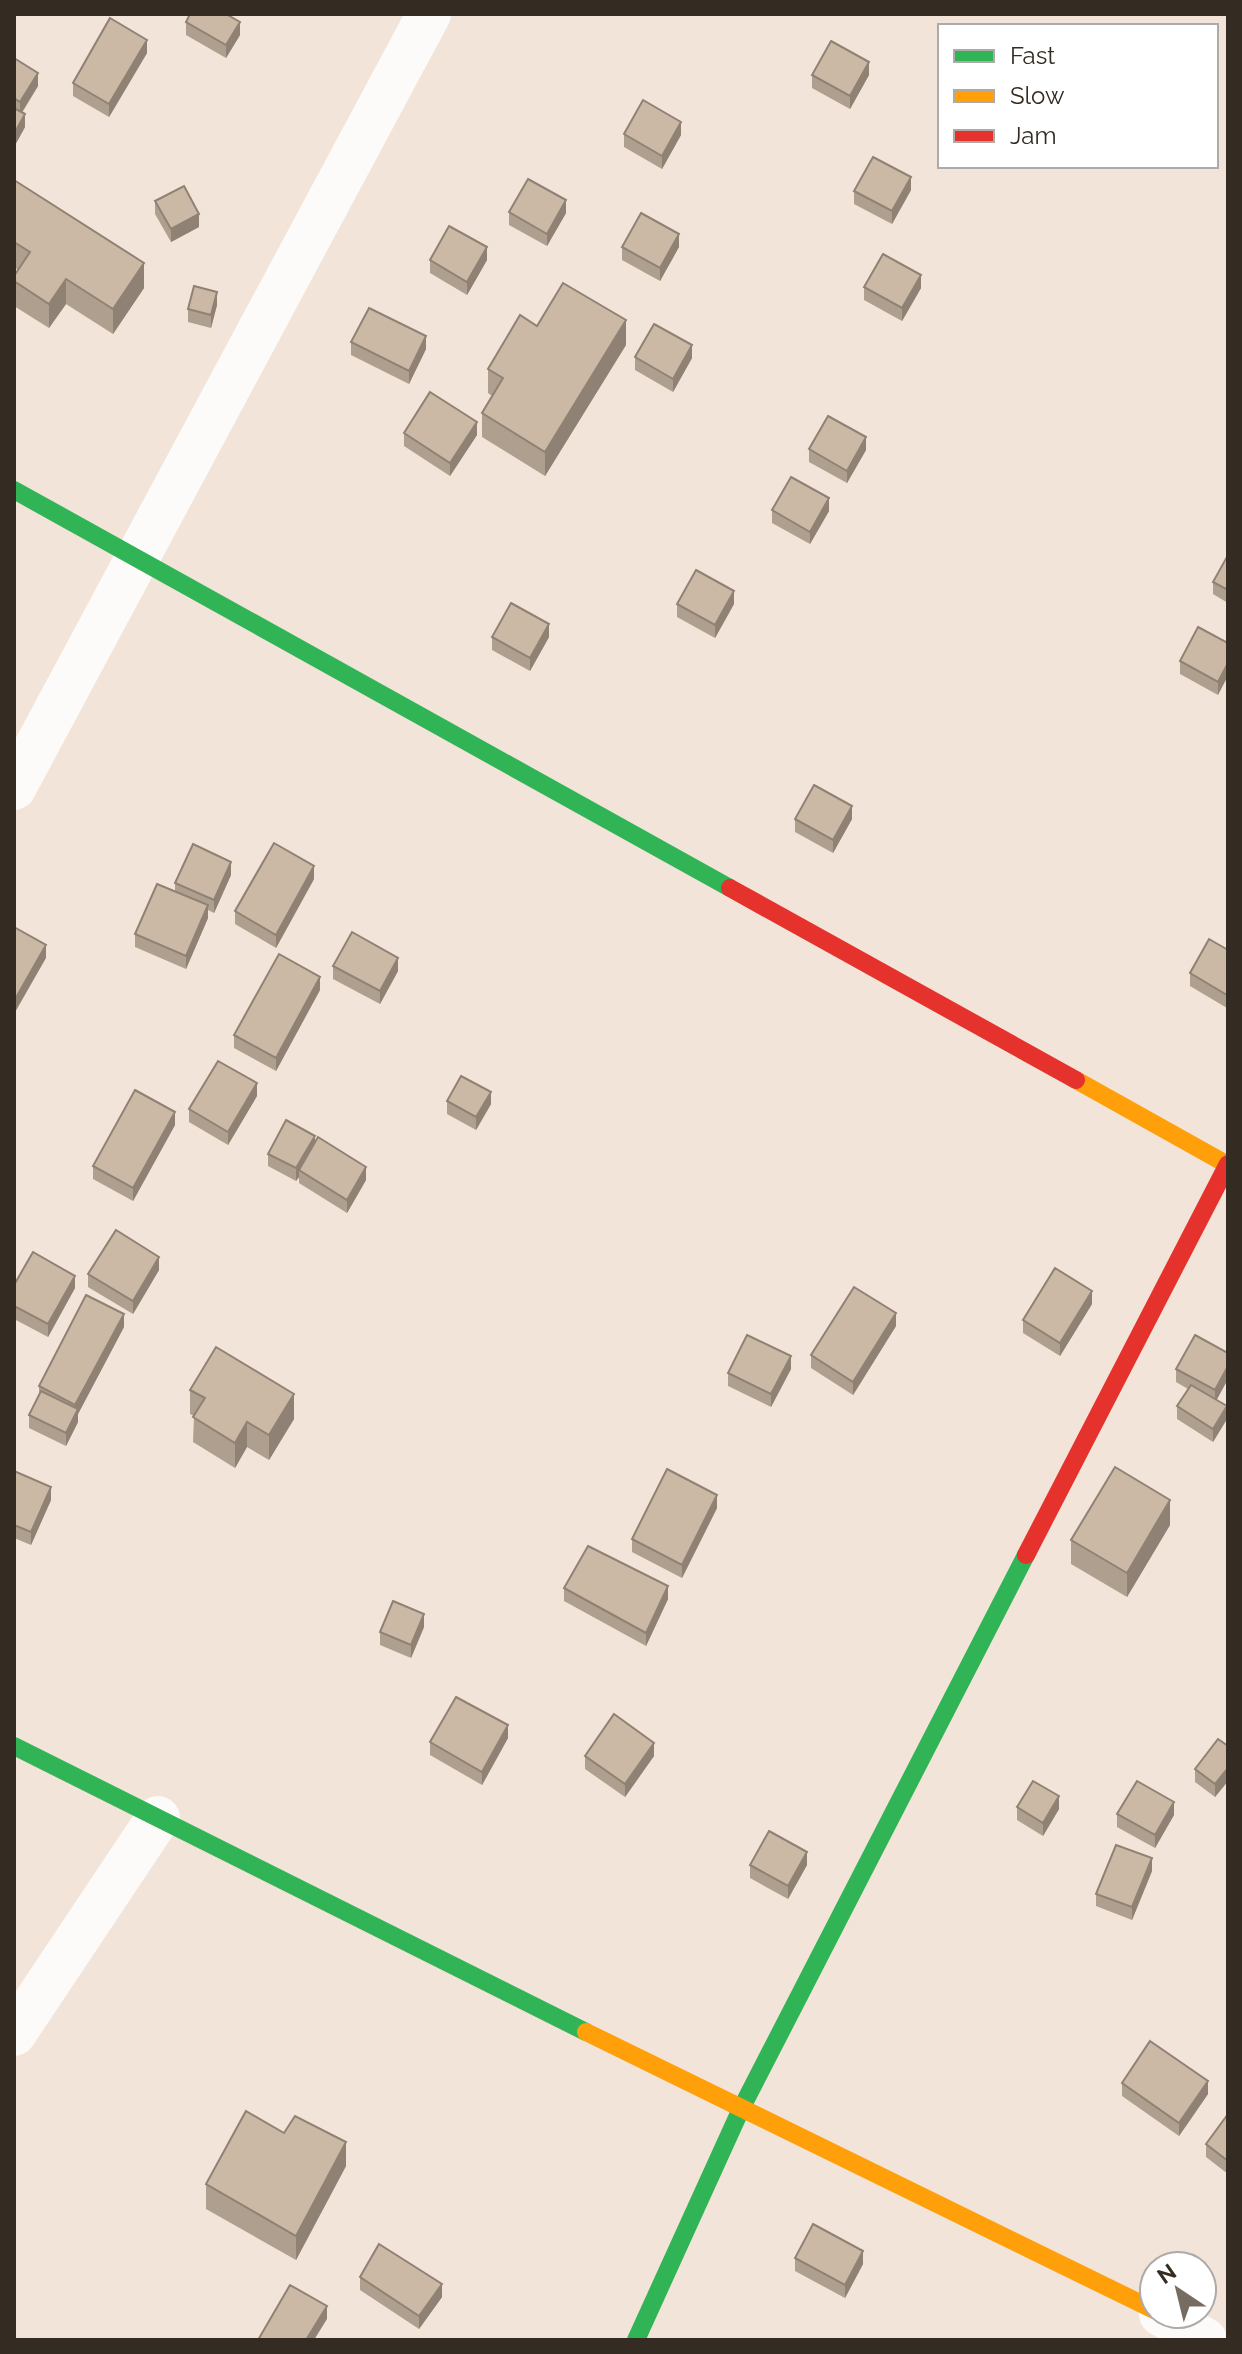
<svg xmlns="http://www.w3.org/2000/svg" width="1242" height="2354" viewBox="0 0 1242 2354" font-family="Raleway,sans-serif">
  <style>
    .lines { fill: none; stroke-linecap: round; stroke-linejoin: round }
    .street { stroke: #fdfbf9; stroke-width: 44 }
    .fast { stroke: #30b455; stroke-width: 18 }
    .slow { stroke: #ff9f0a; stroke-width: 18 }
    .jam { stroke: #e5322d; stroke-width: 18 }
    .wall { fill: #af9f8e }
    .shaded-wall { fill: #8f8274 }
    .building { fill: #ccb9a5; stroke: #8f8274; stroke-width: 2 }
  </style>
  <rect width="100%" height="100%" fill="#f2e4d8"/>
  <g class="lines">
    <g class="street">
      <polyline points="14,788 429,14"/>
      <polyline points="14,2034 158,1818"/>
      <polyline points="1161,2314 1205,2340"/>
    </g>
    <g class="fast">
      <polyline points="14,490 730,888"/>
      <polyline points="14,1746 586,2032"/>
      <polyline points="636,2340 741,2109 1026,1555"/>
    </g>
    <g class="slow">
      <polyline points="1076,1080 1228,1165"/>
      <polyline points="586,2032 1154,2310"/>
    </g>
    <g class="jam">
      <polyline points="730,888 1076,1080"/>
      <polyline points="1026,1555 1228,1164"/>
    </g>
  </g>
  <g class="wall">
    <polygon points="186,22 240,35 226,58 186,35"/>
    <polygon points="147,53 109,117 73,96 73,83"/>
    <polygon points="14,58 38,86 22,113 25,127 14,147"/>
    <polygon points="812,75 869,75 850,109 812,88"/>
    <polygon points="624,134 681,135 662,169 624,147"/>
    <polygon points="14,180 144,288 113,334 66,304 49,328 14,306 14,276 18,270 14,267"/>
    <polygon points="911,190 892,224 854,204 854,191"/>
    <polygon points="155,201 199,227 171,242 155,214"/>
    <polygon points="509,212 566,213 547,246 509,225"/>
    <polygon points="622,247 679,247 660,281 622,260"/>
    <polygon points="430,260 487,260 467,295 430,273"/>
    <polygon points="864,287 921,288 902,321 864,300"/>
    <polygon points="217,305 211,328 188,322 188,309"/>
    <polygon points="537,326 626,345 545,476 482,437 482,413 492,396 488,393 488,369"/>
    <polygon points="351,342 426,349 409,384 351,355"/>
    <polygon points="635,357 692,358 673,392 635,370"/>
    <polygon points="404,433 477,435 450,476 404,446"/>
    <polygon points="809,449 866,450 847,483 809,462"/>
    <polygon points="772,510 829,511 810,544 772,523"/>
    <polygon points="1228,555 1228,603 1213,594 1213,582"/>
    <polygon points="677,604 734,604 715,638 677,617"/>
    <polygon points="492,637 549,637 530,671 492,650"/>
    <polygon points="1228,643 1218,695 1180,674 1180,661"/>
    <polygon points="795,819 852,819 833,853 795,832"/>
    <polygon points="231,875 214,913 208,910 208,918 186,969 135,947 135,934 175,892 175,883"/>
    <polygon points="314,879 276,948 235,924 235,911"/>
    <polygon points="1228,950 1228,1006 1227,1008 1190,986 1190,973"/>
    <polygon points="333,966 398,971 380,1004 333,979"/>
    <polygon points="320,990 276,1071 234,1048 234,1035"/>
    <polygon points="257,1096 228,1145 189,1122 189,1109"/>
    <polygon points="447,1101 491,1104 476,1130 447,1114"/>
    <polygon points="175,1125 133,1201 93,1179 93,1166"/>
    <polygon points="315,1143 366,1180 347,1213 299,1183 299,1177 296,1181 268,1166 268,1154"/>
    <polygon points="159,1270 133,1314 88,1287 88,1274"/>
    <polygon points="14,1285 75,1288 48,1337 14,1319"/>
    <polygon points="1092,1304 1060,1356 1023,1333 1023,1320"/>
    <polygon points="896,1326 853,1395 811,1368 811,1355"/>
    <polygon points="124,1327 78,1414 78,1422 66,1446 29,1428 29,1415 39,1395 39,1386"/>
    <polygon points="791,1369 771,1407 728,1386 728,1373"/>
    <polygon points="1176,1369 1228,1379 1216,1400 1227,1419 1213,1442 1177,1419 1177,1406 1188,1389 1176,1382"/>
    <polygon points="190,1390 294,1419 269,1460 247,1447 235,1468 193,1442 194,1416 190,1414"/>
    <polygon points="14,1471 51,1500 31,1545 14,1538"/>
    <polygon points="717,1508 682,1578 632,1552 632,1539"/>
    <polygon points="1170,1525 1127,1597 1071,1564 1071,1540"/>
    <polygon points="564,1588 668,1599 646,1646 564,1601"/>
    <polygon points="424,1627 411,1658 380,1645 380,1632"/>
    <polygon points="508,1738 482,1785 430,1755 430,1742"/>
    <polygon points="1228,1746 1228,1781 1215,1797 1195,1782 1195,1769"/>
    <polygon points="585,1756 654,1756 625,1797 585,1769"/>
    <polygon points="1017,1807 1059,1809 1043,1836 1017,1820"/>
    <polygon points="1117,1814 1174,1815 1155,1848 1117,1827"/>
    <polygon points="750,1865 807,1865 788,1899 750,1878"/>
    <polygon points="1152,1871 1132,1920 1096,1906 1096,1894"/>
    <polygon points="1122,2083 1208,2094 1179,2136 1122,2096"/>
    <polygon points="1228,2114 1228,2174 1206,2157 1206,2144"/>
    <polygon points="284,2133 346,2166 296,2260 206,2209 206,2184"/>
    <polygon points="795,2258 863,2264 845,2298 795,2271"/>
    <polygon points="360,2277 442,2297 419,2329 360,2290"/>
  </g>
  <g class="shaded-wall">
    <polygon points="240,22 240,35 226,58 226,45"/>
    <polygon points="147,40 147,53 109,117 109,104"/>
    <polygon points="869,62 869,75 850,109 850,96"/>
    <polygon points="38,73 38,86 20,115 20,102"/>
    <polygon points="25,114 25,127 14,147 14,134"/>
    <polygon points="681,122 681,135 662,169 662,156"/>
    <polygon points="911,177 911,190 892,224 892,211"/>
    <polygon points="566,200 566,213 547,246 547,234"/>
    <polygon points="199,214 199,227 171,242 171,229"/>
    <polygon points="679,234 679,247 660,281 660,268"/>
    <polygon points="487,247 487,260 467,295 467,282"/>
    <polygon points="144,263 144,288 113,334 113,309"/>
    <polygon points="921,275 921,288 902,321 902,308"/>
    <polygon points="66,279 66,304 49,328 49,304"/>
    <polygon points="217,292 217,305 211,328 211,315"/>
    <polygon points="626,320 626,345 545,476 545,452"/>
    <polygon points="426,336 426,349 409,384 409,371"/>
    <polygon points="692,345 692,358 673,392 673,379"/>
    <polygon points="477,422 477,435 450,476 450,463"/>
    <polygon points="866,437 866,450 847,483 847,471"/>
    <polygon points="829,498 829,511 810,544 810,532"/>
    <polygon points="734,591 734,604 715,638 715,625"/>
    <polygon points="549,624 549,637 530,671 530,658"/>
    <polygon points="1228,663 1228,676 1218,695 1218,682"/>
    <polygon points="852,806 852,819 833,853 833,840"/>
    <polygon points="231,862 231,875 214,913 214,900"/>
    <polygon points="314,866 314,879 276,948 276,935"/>
    <polygon points="208,905 208,918 186,969 186,956"/>
    <polygon points="46,945 46,958 14,1014 14,1001"/>
    <polygon points="398,958 398,971 380,1004 380,991"/>
    <polygon points="320,977 320,990 276,1071 276,1058"/>
    <polygon points="257,1083 257,1096 228,1145 228,1132"/>
    <polygon points="491,1092 491,1104 476,1130 476,1117"/>
    <polygon points="175,1112 175,1125 133,1201 133,1188"/>
    <polygon points="315,1136 315,1149 299,1170 299,1177 296,1181 296,1168"/>
    <polygon points="366,1167 366,1180 347,1213 347,1200"/>
    <polygon points="159,1257 159,1270 133,1314 133,1301"/>
    <polygon points="75,1276 75,1288 48,1337 48,1324"/>
    <polygon points="1092,1291 1092,1304 1060,1356 1060,1343"/>
    <polygon points="896,1313 896,1326 853,1395 853,1382"/>
    <polygon points="124,1314 124,1327 78,1414 78,1422 66,1446 66,1433 75,1414 75,1405"/>
    <polygon points="791,1356 791,1369 771,1407 771,1394"/>
    <polygon points="1228,1366 1228,1379 1215,1403 1215,1390"/>
    <polygon points="294,1394 294,1419 269,1460 269,1435"/>
    <polygon points="1227,1406 1227,1419 1213,1442 1213,1429"/>
    <polygon points="247,1422 247,1447 235,1468 235,1443"/>
    <polygon points="51,1487 51,1500 31,1545 31,1532"/>
    <polygon points="717,1495 717,1508 682,1578 682,1565"/>
    <polygon points="1170,1500 1170,1525 1127,1597 1127,1573"/>
    <polygon points="668,1586 668,1599 646,1646 646,1633"/>
    <polygon points="424,1614 424,1627 411,1658 411,1645"/>
    <polygon points="508,1725 508,1738 482,1785 482,1772"/>
    <polygon points="654,1743 654,1756 625,1797 625,1784"/>
    <polygon points="1228,1768 1228,1781 1215,1797 1215,1784"/>
    <polygon points="1059,1796 1059,1809 1043,1836 1043,1823"/>
    <polygon points="1174,1802 1174,1815 1155,1848 1155,1835"/>
    <polygon points="807,1852 807,1865 788,1899 788,1886"/>
    <polygon points="1152,1858 1152,1871 1132,1920 1132,1907"/>
    <polygon points="1208,2081 1208,2094 1179,2136 1179,2123"/>
    <polygon points="346,2142 346,2166 296,2260 296,2236"/>
    <polygon points="863,2251 863,2264 845,2298 845,2285"/>
    <polygon points="442,2284 442,2297 419,2329 419,2316"/>
    <polygon points="327,2306 327,2319 314,2340 306,2340"/>
  </g>
  <g class="building">
    <polygon points="190,14 226,14 240,22 226,45 186,22"/>
    <polygon points="110,18 147,40 109,104 73,83"/>
    <polygon points="831,41 869,62 850,96 812,75"/>
    <polygon points="14,58 38,73 20,102 14,98"/>
    <polygon points="643,100 681,122 662,156 624,134"/>
    <polygon points="14,108 25,114 14,134"/>
    <polygon points="873,157 911,177 892,211 854,191"/>
    <polygon points="528,179 566,200 547,234 509,212"/>
    <polygon points="14,180 144,263 113,309 66,279 49,304 14,281 14,276 30,252 14,242"/>
    <polygon points="184,186 199,214 171,229 155,201"/>
    <polygon points="641,213 679,234 660,268 622,247"/>
    <polygon points="449,226 487,247 467,282 430,260"/>
    <polygon points="883,254 921,275 902,308 864,287"/>
    <polygon points="563,283 626,320 545,452 482,413 503,378 488,369 520,315 537,326"/>
    <polygon points="194,286 217,292 211,315 188,309"/>
    <polygon points="369,308 426,336 409,371 351,342"/>
    <polygon points="654,324 692,345 673,379 635,357"/>
    <polygon points="430,392 477,422 450,463 404,433"/>
    <polygon points="828,416 866,437 847,471 809,449"/>
    <polygon points="791,477 829,498 810,532 772,510"/>
    <polygon points="1228,555 1228,590 1213,582"/>
    <polygon points="696,570 734,591 715,625 677,604"/>
    <polygon points="511,603 549,624 530,658 492,637"/>
    <polygon points="1198,627 1228,643 1228,663 1218,682 1180,661"/>
    <polygon points="814,785 852,806 833,840 795,819"/>
    <polygon points="274,843 314,866 276,935 235,911"/>
    <polygon points="193,844 231,862 214,900 175,883"/>
    <polygon points="157,884 208,905 186,956 135,934"/>
    <polygon points="14,927 46,945 14,1001"/>
    <polygon points="352,932 398,958 380,991 333,966"/>
    <polygon points="1209,939 1228,950 1227,995 1190,973"/>
    <polygon points="279,954 320,977 276,1058 234,1035"/>
    <polygon points="218,1061 257,1083 228,1132 189,1109"/>
    <polygon points="461,1076 491,1092 476,1117 447,1101"/>
    <polygon points="135,1090 175,1112 133,1188 93,1166"/>
    <polygon points="286,1120 315,1136 296,1168 268,1154"/>
    <polygon points="318,1137 366,1167 347,1200 299,1170"/>
    <polygon points="116,1230 159,1257 133,1301 88,1274"/>
    <polygon points="33,1252 75,1276 48,1324 14,1306 14,1285"/>
    <polygon points="1055,1268 1092,1291 1060,1343 1023,1320"/>
    <polygon points="854,1287 896,1313 853,1382 811,1355"/>
    <polygon points="86,1295 124,1314 75,1405 39,1386"/>
    <polygon points="747,1335 791,1356 771,1394 728,1373"/>
    <polygon points="1195,1335 1228,1353 1228,1366 1215,1390 1176,1369"/>
    <polygon points="216,1347 294,1394 269,1435 247,1422 235,1443 193,1417 205,1398 190,1390"/>
    <polygon points="1191,1385 1227,1406 1213,1429 1177,1406"/>
    <polygon points="41,1391 78,1409 66,1433 29,1415"/>
    <polygon points="1115,1467 1170,1500 1127,1573 1071,1540"/>
    <polygon points="667,1469 717,1495 682,1565 632,1539"/>
    <polygon points="14,1471 51,1487 31,1532 14,1525"/>
    <polygon points="588,1546 668,1586 646,1633 564,1588"/>
    <polygon points="393,1601 424,1614 411,1645 380,1632"/>
    <polygon points="456,1697 508,1725 482,1772 430,1742"/>
    <polygon points="614,1714 654,1743 625,1784 585,1756"/>
    <polygon points="1218,1739 1228,1746 1228,1768 1215,1784 1195,1769"/>
    <polygon points="1033,1781 1059,1796 1043,1823 1017,1807"/>
    <polygon points="1137,1781 1174,1802 1155,1835 1117,1814"/>
    <polygon points="769,1831 807,1852 788,1886 750,1865"/>
    <polygon points="1116,1845 1152,1858 1132,1907 1096,1894"/>
    <polygon points="1150,2041 1208,2081 1179,2123 1122,2083"/>
    <polygon points="246,2111 284,2133 295,2116 346,2142 296,2236 206,2184"/>
    <polygon points="1228,2114 1228,2161 1206,2144"/>
    <polygon points="813,2224 863,2251 845,2285 795,2258"/>
    <polygon points="379,2244 442,2284 419,2316 360,2277"/>
    <polygon points="290,2285 327,2306 306,2340 258,2340"/>
  </g>
  <rect width="1242" height="2354" fill="none" stroke="#342b22" stroke-width="32"/>
  <rect x="938" y="24" width="280" height="144" fill="#ffffff" stroke="#aeaaa7" stroke-width="2"/>
  <rect x="954" y="50" width="40" height="12" fill="#30b455" stroke="#aeaaa7" stroke-width="2"/>
  <text x="1010" y="64" font-size="24" fill="#342b22">Fast</text>
  <rect x="954" y="90" width="40" height="12" fill="#ff9f0a" stroke="#aeaaa7" stroke-width="2"/>
  <text x="1010" y="104" font-size="24" fill="#342b22">Slow</text>
  <rect x="954" y="130" width="40" height="12" fill="#e5322d" stroke="#aeaaa7" stroke-width="2"/>
  <text x="1010" y="144" font-size="24" fill="#342b22">Jam</text>
  <g transform="translate(1178 2290) rotate(325)"><circle r="38" fill="#ffffff" stroke="#aeaaa7" stroke-width="2"/>
  <path d="M0-6L14 30L0 20L-14 30Z" fill="#766c62"/>
  <text y="-12" font-size="22" font-weight="bold" text-anchor="middle" fill="#342b22">N</text>
  </g>
</svg>
